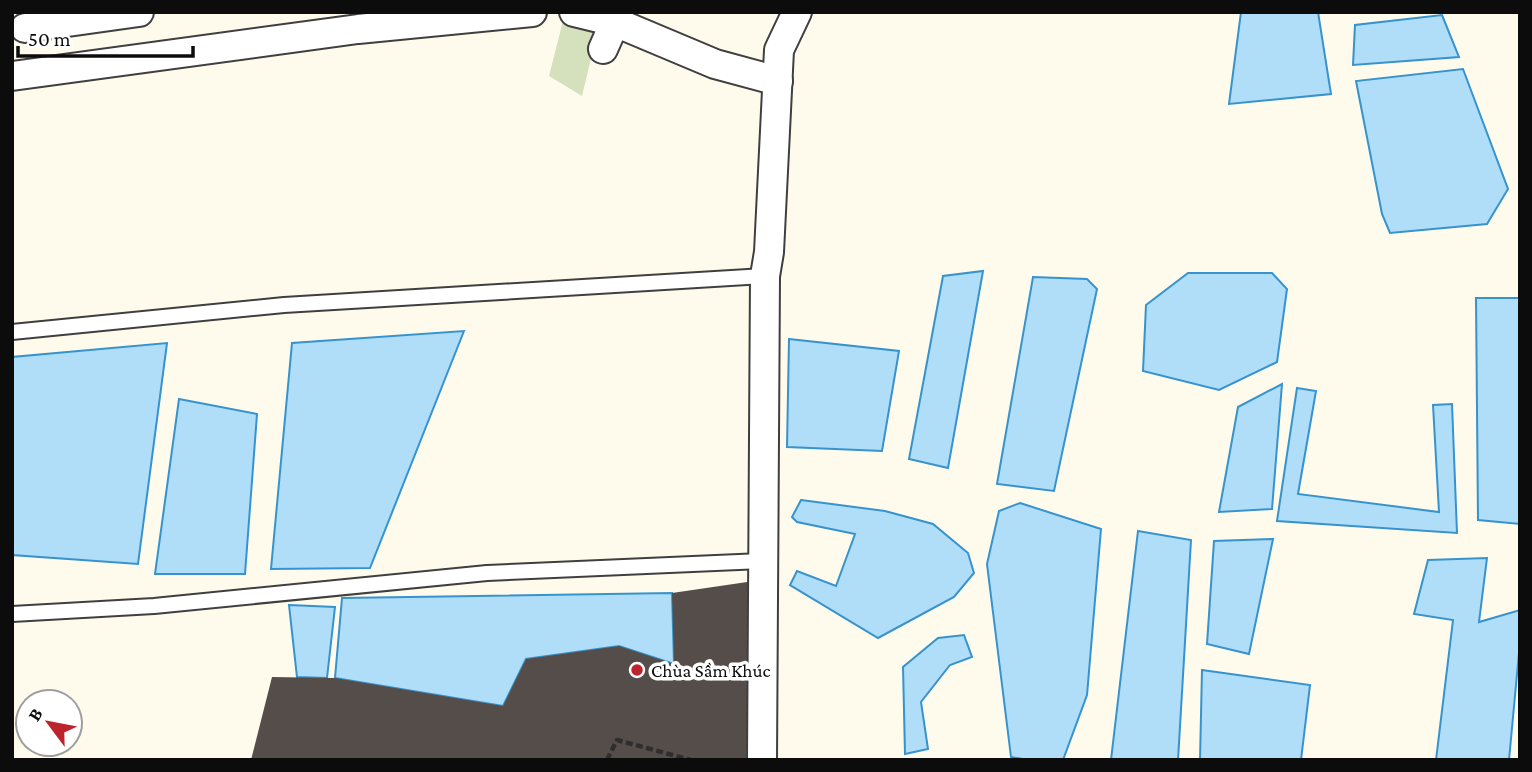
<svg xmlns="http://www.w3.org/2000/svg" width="1532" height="772" viewBox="0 0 1532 772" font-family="'Crimson Pro',serif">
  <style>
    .cemetery { fill: #d5e0bd }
    .water { fill: #b0ddf7; stroke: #3693ce; stroke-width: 2 }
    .building { fill: #554d49 }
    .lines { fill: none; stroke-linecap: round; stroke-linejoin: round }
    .service-casing { stroke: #3f3f3f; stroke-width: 18 }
    .minor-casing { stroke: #3f3f3f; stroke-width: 32 }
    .path { stroke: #2e2e2e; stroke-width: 4.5; stroke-dasharray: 7 3.5; stroke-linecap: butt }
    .service { stroke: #fff; stroke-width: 14 }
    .minor { stroke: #fff; stroke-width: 28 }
    .poi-dot { fill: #bd232c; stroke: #fff; stroke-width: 2.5 }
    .labels { text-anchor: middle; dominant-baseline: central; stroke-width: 7; stroke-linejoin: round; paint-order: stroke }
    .poi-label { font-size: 19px; fill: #0c0c0c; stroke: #fff; text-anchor: start }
  </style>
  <rect width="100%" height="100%" fill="#fffbec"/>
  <polygon class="cemetery" points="564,17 599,25 582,96 549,76"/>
  <g class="water">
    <polygon points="1241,12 1318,12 1331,94 1229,104"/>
    <polygon points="1442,15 1459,57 1353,65 1355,25"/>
    <polygon points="1463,69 1508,189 1487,224 1390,233 1382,214 1356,81"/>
    <polygon points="983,271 948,468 909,459 943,276"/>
    <polygon points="1188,273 1272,273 1287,289 1277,362 1219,390 1143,371 1146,305"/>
    <polygon points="1033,277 1087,279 1097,289 1054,491 997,484"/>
    <polygon points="1476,298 1520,298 1520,524 1478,520"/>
    <polygon points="464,331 370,568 271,569 292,343"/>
    <polygon points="789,339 899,351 882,451 787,447"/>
    <polygon points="167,343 138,564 12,555 12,357"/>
    <polygon points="1282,384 1272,509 1219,512 1238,407"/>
    <polygon points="1297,388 1316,391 1298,494 1439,512 1433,405 1452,404 1457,533 1277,521"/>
    <polygon points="179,399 257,414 245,574 155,574"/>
    <polygon points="801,500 885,511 933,524 968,553 974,573 954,597 878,638 790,585 797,571 836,586 855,534 797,522 792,517"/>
    <polygon points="1020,503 1101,529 1087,695 1063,760 1028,760 1011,757 987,564 999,511"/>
    <polygon points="1138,531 1191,540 1178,760 1111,760"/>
    <polygon points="1273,539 1249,654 1207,644 1214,541"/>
    <polygon points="1487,558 1479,622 1520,610 1520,642 1509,760 1436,760 1453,620 1414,614 1428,560"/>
    <polygon points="672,593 674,664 619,646 526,659 503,706 335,678 342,598"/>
    <polygon points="289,605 335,607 327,678 297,677"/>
    <polygon points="964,635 972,657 950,665 921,702 928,749 905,754 903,667 938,638"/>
    <polygon points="1202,670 1310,685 1301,760 1200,760"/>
  </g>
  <polygon class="building" points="754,581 753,760 251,760 272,677 335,678 503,706 526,659 619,646 674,664 672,593"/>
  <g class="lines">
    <defs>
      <g id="service">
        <polyline points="12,332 284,305 765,276"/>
        <polyline points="12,614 154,606 487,573 762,561"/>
      </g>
      <g id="minor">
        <polyline points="574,12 615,22 715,64 778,81"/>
        <polyline points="25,28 139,12"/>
        <polyline points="603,49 615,22"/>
        <polyline points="12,76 358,29 532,12"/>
        <polyline points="762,760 765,276 769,252 779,50 797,12"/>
      </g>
    </defs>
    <use href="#service" class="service-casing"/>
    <use href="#minor" class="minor-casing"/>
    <polyline class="path" points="607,760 617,740 691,760"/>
    <use href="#service" class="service"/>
    <use href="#minor" class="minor"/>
  </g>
  <circle class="poi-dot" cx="637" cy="670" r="7"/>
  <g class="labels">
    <g class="poi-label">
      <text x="651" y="670">Chùa Sầm Khúc</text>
    </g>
  </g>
  <rect width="1532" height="772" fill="none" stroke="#0c0c0c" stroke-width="28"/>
  <g transform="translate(49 723) rotate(302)"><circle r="33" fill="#ffffff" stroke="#9e9e9e" stroke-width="2"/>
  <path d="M0-5L12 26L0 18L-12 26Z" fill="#bd232c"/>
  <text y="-10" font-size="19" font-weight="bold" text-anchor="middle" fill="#0c0c0c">B</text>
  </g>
  <path d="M18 46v10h175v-10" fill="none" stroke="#0c0c0c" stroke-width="3.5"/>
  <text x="28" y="46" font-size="21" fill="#0c0c0c" stroke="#ffffff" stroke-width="5" paint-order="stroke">50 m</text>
</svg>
